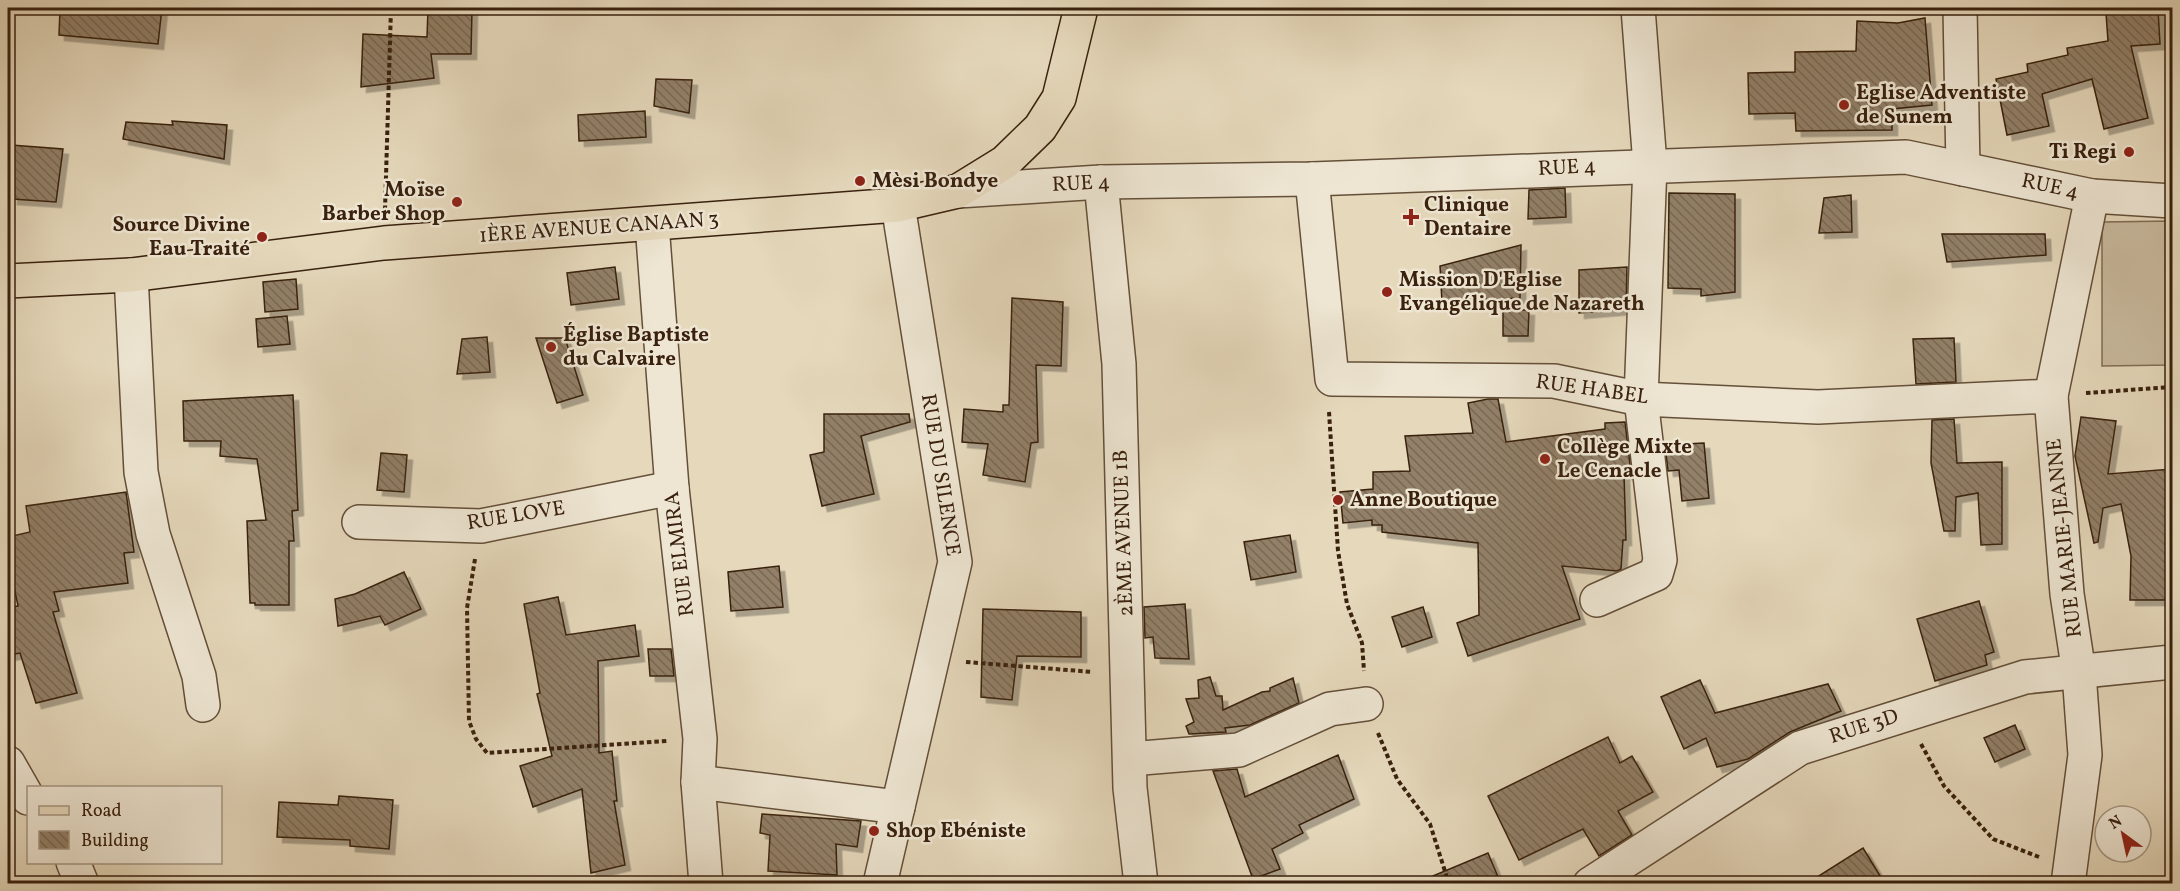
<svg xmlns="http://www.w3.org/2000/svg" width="2180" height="891" viewBox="0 0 2180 891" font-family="Vollkorn,serif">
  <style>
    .pitch { fill: #c8b99e; stroke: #806d56; stroke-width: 1.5 }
    .building { fill: url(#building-back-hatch); stroke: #39210e; stroke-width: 1.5; filter: url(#shadow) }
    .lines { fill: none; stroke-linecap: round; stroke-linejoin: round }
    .minor-casing { stroke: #644f39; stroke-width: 36 }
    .major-casing { stroke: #39210e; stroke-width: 36 }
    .path { stroke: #39210e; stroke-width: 4; stroke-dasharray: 4.5 3; stroke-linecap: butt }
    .minor { stroke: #eee6d3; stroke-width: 33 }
    .major { stroke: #e5d8bb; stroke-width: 33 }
    .poi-dot { fill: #8f2418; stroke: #eee6d3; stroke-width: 2 }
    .labels { text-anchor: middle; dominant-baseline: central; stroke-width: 5; stroke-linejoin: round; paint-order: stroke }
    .poi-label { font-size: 21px; font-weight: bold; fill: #39210e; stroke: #eee6d3; text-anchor: start }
    .street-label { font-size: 21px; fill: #39210e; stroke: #eee6d3 }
  </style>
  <defs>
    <pattern id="building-back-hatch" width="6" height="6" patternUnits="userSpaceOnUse" patternTransform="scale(1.5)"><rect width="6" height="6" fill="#928068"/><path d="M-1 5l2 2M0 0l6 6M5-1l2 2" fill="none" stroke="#786854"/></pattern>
    <filter id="shadow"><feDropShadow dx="5.5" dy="5.5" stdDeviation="0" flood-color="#0004"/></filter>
  </defs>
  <rect width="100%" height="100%" fill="#e5d8bb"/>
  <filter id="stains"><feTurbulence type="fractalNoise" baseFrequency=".00333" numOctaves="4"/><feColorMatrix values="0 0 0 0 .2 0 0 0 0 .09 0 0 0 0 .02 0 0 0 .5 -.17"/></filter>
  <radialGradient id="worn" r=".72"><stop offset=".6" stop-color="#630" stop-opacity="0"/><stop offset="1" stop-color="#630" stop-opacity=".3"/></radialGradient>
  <polygon class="pitch" points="2172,221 2172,365 2102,366 2102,222"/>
  <g class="building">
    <polygon points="123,8 162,8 158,44 59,35 60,9 123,10"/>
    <polygon points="428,9 472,10 471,54 431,54 434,78 361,87 363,34 427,37"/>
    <polygon points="2158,9 2160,44 2131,46 2148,118 2104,129 2092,79 2042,94 2049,126 2007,135 1996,79 2028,72 2027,64 2068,55 2067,48 2108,41 2106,13"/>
    <polygon points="1925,18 1932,105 1892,109 1892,130 1796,131 1795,113 1749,114 1748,73 1795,72 1795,52 1856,51 1857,21 1898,23"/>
    <polygon points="656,79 692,80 689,113 654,106"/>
    <polygon points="645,111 646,137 579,141 578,115"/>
    <polygon points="172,121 227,125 224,159 123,139 126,122 173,125"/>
    <polygon points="11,145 63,149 56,202 12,199 14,173 9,172"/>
    <polygon points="1565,188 1566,217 1528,219 1529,190"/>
    <polygon points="1669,193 1735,194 1735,292 1701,296 1701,289 1668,288"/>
    <polygon points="1851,195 1852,232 1819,233 1824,198"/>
    <polygon points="1942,234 2045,234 2046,255 1947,262"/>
    <polygon points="1521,245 1520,298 1442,302 1440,266"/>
    <polygon points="615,267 619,299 571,305 567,273"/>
    <polygon points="1627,267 1626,309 1579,313 1579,270"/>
    <polygon points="296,279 298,309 265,312 263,282"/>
    <polygon points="1012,298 1063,302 1061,366 1036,365 1038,442 1031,443 1025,482 983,475 988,444 962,442 964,409 1003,412 1003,405 1009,405"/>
    <polygon points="1503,310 1529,310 1528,336 1503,336"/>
    <polygon points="287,316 290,344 258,347 256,319"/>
    <polygon points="487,337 490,372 457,374 462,339"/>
    <polygon points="536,338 565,338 583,395 557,403"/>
    <polygon points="1954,338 1956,382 1916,384 1913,339"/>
    <polygon points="293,395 298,510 292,511 294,541 289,541 289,605 255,605 255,603 250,603 247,521 266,520 257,459 220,456 221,441 184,441 183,401"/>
    <polygon points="1488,399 1498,399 1506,442 1605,429 1605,423 1625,422 1631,473 1624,474 1626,540 1623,540 1621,569 1617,571 1562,566 1580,619 1468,656 1457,623 1479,615 1478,543 1382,532 1382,525 1372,525 1372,520 1343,523 1340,492 1373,489 1373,472 1410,471 1405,436 1473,433 1468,403"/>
    <polygon points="824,414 909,414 910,422 861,436 874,494 822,506 810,455 824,452"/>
    <polygon points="2081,417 2116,421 2108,474 2172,469 2172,600 2130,600 2131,556 2121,504 2103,508 2098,542 2094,543 2075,456"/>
    <polygon points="1954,419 1957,463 2002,462 2002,544 1981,545 1978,493 1956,497 1955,531 1944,531 1931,463 1932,420"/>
    <polygon points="1704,443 1709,498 1682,501 1679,470 1668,471 1665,445"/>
    <polygon points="381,453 407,455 404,492 377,490"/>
    <polygon points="126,492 134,552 124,553 128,583 54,592 59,611 53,612 77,693 36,703 20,653 8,655 8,607 18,606 8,558 8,537 30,532 26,506"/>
    <polygon points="1290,535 1296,572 1251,580 1244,542"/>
    <polygon points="779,566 783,607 731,611 728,572"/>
    <polygon points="404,572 421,609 385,625 380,616 338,626 335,599 355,594"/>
    <polygon points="558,597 566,635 635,625 639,656 598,661 599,753 612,751 617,801 614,801 625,865 591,873 582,789 533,807 520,766 552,756 537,694 540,693 524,604"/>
    <polygon points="1979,601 1994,652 1985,655 1987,665 1935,681 1917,619"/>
    <polygon points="1185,604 1189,659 1155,658 1153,637 1145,638 1144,607"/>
    <polygon points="1423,607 1432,637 1402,647 1392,617"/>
    <polygon points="983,609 1081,612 1081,657 1017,656 1012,700 981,697"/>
    <polygon points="648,649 671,649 674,676 650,676"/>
    <polygon points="1210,677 1216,696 1222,696 1223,710 1262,692 1270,691 1270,688 1293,678 1299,703 1250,725 1225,728 1226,732 1189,734 1186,726 1194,722 1186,699 1199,698 1198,680"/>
    <polygon points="1700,680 1715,713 1828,684 1841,711 1790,732 1748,759 1717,767 1706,738 1684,749 1661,697"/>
    <polygon points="2015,725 2025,749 1995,762 1984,738"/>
    <polygon points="1608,737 1620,763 1632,756 1653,792 1618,811 1632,835 1599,856 1583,829 1519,860 1488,796"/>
    <polygon points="1338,755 1354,799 1299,825 1303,833 1272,849 1280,869 1253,879 1213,771 1237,769 1245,797"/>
    <polygon points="339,796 393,800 389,849 350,846 350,840 277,837 279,802 338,805"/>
    <polygon points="762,814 861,821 857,847 836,844 837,875 768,871 770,835 760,833"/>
    <polygon points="1863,848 1885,884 1806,884"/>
    <polygon points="1488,853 1501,884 1417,884 1416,883"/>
  </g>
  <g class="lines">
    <defs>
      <g id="minor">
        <polyline points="1960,8 1963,169"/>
        <polyline points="1312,179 1332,379 1554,381 1641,399 1818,407 2051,396"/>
        <polyline points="1101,182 1119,364 1130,788 1141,884"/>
        <polyline points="958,191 1101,182 1312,179 1906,157 2092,196 2172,201"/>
        <polyline points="652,224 672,488 700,739 698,782 706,884"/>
        <polyline points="131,275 141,472 153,534 199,676 203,705"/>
        <polyline points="359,522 481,526 672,488"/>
        <polyline points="1597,600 1656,574 1660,560 1641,399 1650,165 1638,8"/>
        <polyline points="1130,759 1239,750 1330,709 1366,704"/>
        <polyline points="8,763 28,798"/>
        <polyline points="698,782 898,807"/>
        <polyline points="73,862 82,884"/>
        <polyline points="880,884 955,562 898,205"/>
        <polyline points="1590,884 1800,748 2025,677 2172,662"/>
        <polyline points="2068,884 2085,755 2079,673 2067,594 2051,396 2092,196"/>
      </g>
      <polyline id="major" points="8,281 131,275 384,243 898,205 958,191 1005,162 1040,128 1059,98 1081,8"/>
    </defs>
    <use href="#minor" class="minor-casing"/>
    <use href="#major" class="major-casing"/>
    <g class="path">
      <polyline points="385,210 391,8"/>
      <polyline points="2086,393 2172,387"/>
      <polyline points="1329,412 1338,551 1347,604 1362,643 1364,671"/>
      <polyline points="475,559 467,608 469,721 476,739 487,753 667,741"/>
      <polyline points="966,662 1093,672"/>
      <polyline points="1378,733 1397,779 1430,824 1449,884"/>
      <polyline points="1921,744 1944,786 1993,839 2039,857"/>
    </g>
    <use href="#minor" class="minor"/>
    <use href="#major" class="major"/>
  </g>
  <g class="poi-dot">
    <circle cx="1844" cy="105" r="6"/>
    <circle cx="2129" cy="152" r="6"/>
    <circle cx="860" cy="181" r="6"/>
    <circle cx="457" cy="202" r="6"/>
    <path d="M1408 208h6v6h6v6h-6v6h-6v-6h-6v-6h6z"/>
    <circle cx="262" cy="237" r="6"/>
    <circle cx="1387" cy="292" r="6"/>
    <circle cx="551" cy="347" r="6"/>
    <circle cx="1545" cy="459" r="6"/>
    <circle cx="1338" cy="500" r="6"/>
    <circle cx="874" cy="831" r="6"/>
  </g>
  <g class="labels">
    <g class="poi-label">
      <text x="1856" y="93">Eglise Adventiste<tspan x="1856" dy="24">de Sunem</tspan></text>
      <text x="2117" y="152" text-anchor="end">Ti Regi</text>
      <text x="872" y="181">Mèsi Bondye</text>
      <text x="445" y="190" text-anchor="end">Moïse<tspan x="445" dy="24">Barber Shop</tspan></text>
      <text x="1424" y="205">Clinique<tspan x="1424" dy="24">Dentaire</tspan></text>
      <text x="250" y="225" text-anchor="end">Source Divine<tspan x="250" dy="24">Eau Traité</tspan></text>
      <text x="1399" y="280">Mission D'Eglise<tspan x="1399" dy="24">Evangélique de Nazareth</tspan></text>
      <text x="563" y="335">Église Baptiste<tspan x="563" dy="24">du Calvaire</tspan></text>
      <text x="1557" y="447">Collège Mixte<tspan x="1557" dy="24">Le Cenacle</tspan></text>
      <text x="1350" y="500">Anne Boutique</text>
      <text x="886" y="831">Shop Ebéniste</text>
    </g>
    <g class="street-label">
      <text transform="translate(1567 168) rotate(-3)">RUE 4</text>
      <text transform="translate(1081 184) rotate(-3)">RUE 4</text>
      <text transform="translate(2050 187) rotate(12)">RUE 4</text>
      <text transform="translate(599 228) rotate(-4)">1ÈRE AVENUE CANAAN 3</text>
      <text transform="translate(1592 390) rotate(8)">RUE HABEL</text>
      <text transform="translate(940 475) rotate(81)">RUE DU SILENCE</text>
      <text transform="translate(516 516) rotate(-9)">RUE LOVE</text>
      <text transform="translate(1124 533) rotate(-92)">2ÈME AVENUE 1B</text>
      <text transform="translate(2065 538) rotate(-96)">RUE MARIE-JEANNE</text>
      <text transform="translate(680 554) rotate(-97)">RUE ELMIRA</text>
      <text transform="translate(1864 727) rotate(-18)">RUE 3D</text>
    </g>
  </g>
  <rect width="2180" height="891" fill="none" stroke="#e5d8bb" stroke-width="30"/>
  <rect x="9" y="9" width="2162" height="873" fill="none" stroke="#39210e" stroke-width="3"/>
  <rect x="15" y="15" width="2150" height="861" fill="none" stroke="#39210e" stroke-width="1.5"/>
  <rect x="27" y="786" width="195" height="78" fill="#eee6d3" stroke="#a69784" stroke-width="1.5"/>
  <rect x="39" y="806" width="30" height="9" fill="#e5d8bb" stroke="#a69784" stroke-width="1.5"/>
  <text x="81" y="816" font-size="18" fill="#39210e">Road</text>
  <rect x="39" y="831" width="30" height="18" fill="url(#building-back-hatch)" stroke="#a69784" stroke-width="1.5"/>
  <text x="81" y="846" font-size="18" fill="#39210e">Building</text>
  <g transform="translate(2123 834) rotate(327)"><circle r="28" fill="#eee6d3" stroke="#a69784" stroke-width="1.5"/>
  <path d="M0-4.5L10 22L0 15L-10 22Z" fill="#8f2418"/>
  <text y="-9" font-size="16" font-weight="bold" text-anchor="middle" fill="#39210e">N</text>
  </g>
  <rect width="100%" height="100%" filter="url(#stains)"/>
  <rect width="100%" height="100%" fill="url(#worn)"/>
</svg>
